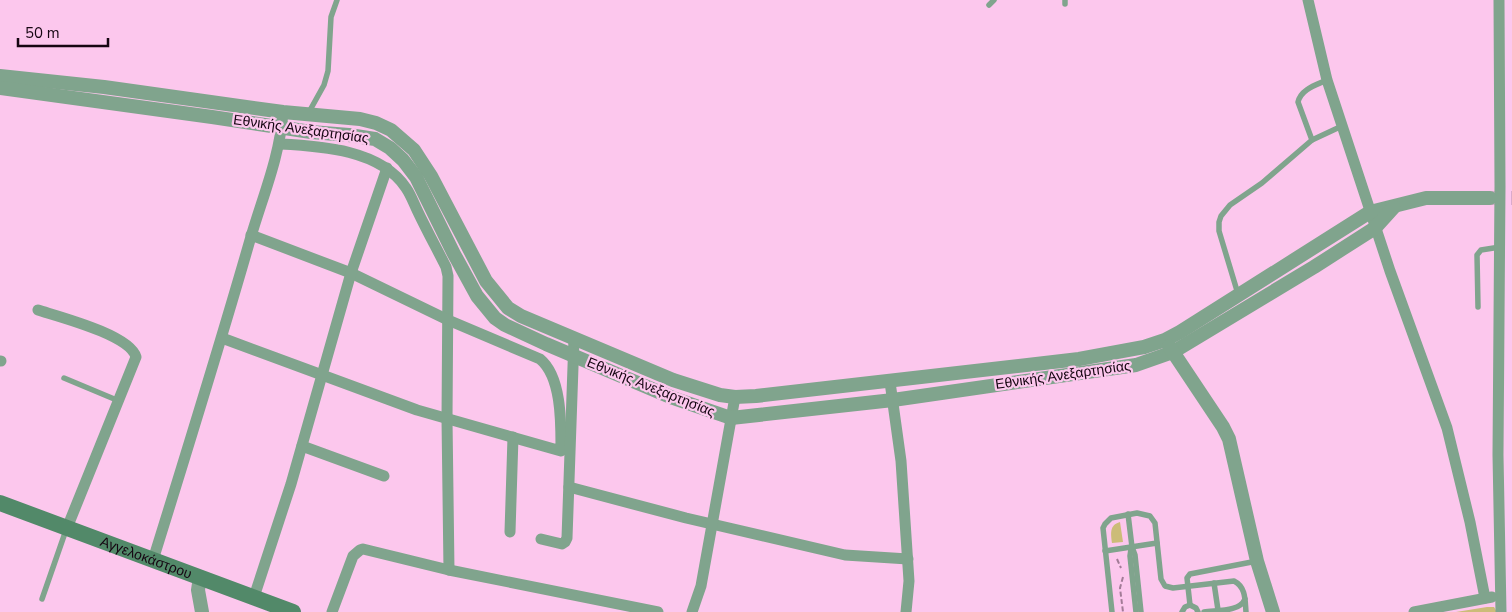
<svg xmlns="http://www.w3.org/2000/svg" width="1512" height="612" viewBox="0 0 1512 612" font-family="'Nunito Sans',sans-serif">
  <style>
    .green { fill: #ccbc78 }
    .lines { fill: none; stroke-linecap: round; stroke-linejoin: round }
    .tertiary-tunnel { stroke: #daaacc; stroke-width: 14; stroke-dasharray: 14 7; stroke-linecap: butt }
    .path { stroke: #a27b97; stroke-width: 2; stroke-dasharray: 5 2.5; stroke-linecap: butt }
    .service { stroke: #80a48d; stroke-width: 5.5 }
    .minor { stroke: #80a48d; stroke-width: 11 }
    .tertiary { stroke: #80a48d; stroke-width: 14 }
    .secondary { stroke: #528969; stroke-width: 16 }
    .labels { text-anchor: middle; dominant-baseline: central; stroke-width: 4.5; stroke-linejoin: round; paint-order: stroke }
    .street-label { font-size: 14px; fill: #160612; stroke: #fcc7ed }
  </style>
  <rect width="100%" height="100%" fill="#fcc7ed"/>
  <g class="green">
    <path d="M1120 522 1123 542 1112 543C1111 534 1109 525 1120 522Z"/>
    <polygon points="1487,607 1494,607 1497,612 1456,612"/>
  </g>
  <g class="lines">
    <polyline class="tertiary-tunnel" points="1490,198 1512,198"/>
    <g class="path">
      <polyline points="1117,559 1121,568"/>
      <polyline points="1123,577 1120,588 1123,612"/>
    </g>
    <g class="service">
      <polyline points="1065,0 1065,4"/>
      <polyline points="989,5 994,0"/>
      <path d="M1327 80C1316 85 1301 89 1298 102L1312 140 1342 126"/>
      <polyline points="309,112 324,85 328,71 331,17 337,0"/>
      <polyline points="1238,294 1219,231 1219,222 1221,216 1230,205 1262,183 1312,140"/>
      <polyline points="1478,307 1477,255 1481,250 1500,247"/>
      <polyline points="64,378 119,401"/>
      <polyline points="1128,514 1132,547 1135,555 1141,612"/>
      <polyline points="1131,549 1130,556 1136,612"/>
      <polyline points="1105,551 1157,543"/>
      <polyline points="1214,583 1218,610"/>
      <polyline points="42,599 66,530"/>
      <polyline points="1190,605 1187,578 1190,574 1257,561"/>
      <polyline points="1190,605 1196,608 1198,612"/>
      <path d="M1112 612 1103 528 1105 524 1111 518 1137 513 1150 516 1155 523 1161 579 1165 586 1173 588 1234 581C1246 587 1245 600 1246 612"/>
      <polyline points="1182,612 1185,607 1190,605"/>
      <path d="M1204 612C1217 610 1240 612 1245 599"/>
    </g>
    <g class="minor">
      <polyline points="1308,0 1327,80 1390,271 1447,428 1470,522 1485,598"/>
      <polyline points="1499,0 1500,186 1498,455 1501,612"/>
      <path d="M280 144C322 146 381 150 406 188 411 195 414 204 418 212 427 231 437 249 446 267L448 276 447 419 449 570"/>
      <path d="M38 310C60 317 130 335 136 357L67 528"/>
      <path d="M222 338 417 410 561 451C561 424 562 377 540 359L448 320 351 273 251 235"/>
      <polyline points="0,361 1,361"/>
      <polyline points="890,382 901,461 909,581 906,612"/>
      <polyline points="302,446 384,476"/>
      <polyline points="569,487 686,518 845,555 908,559"/>
      <polyline points="510,532 513,437"/>
      <polyline points="541,539 562,544 565,542 567,538 574,338"/>
      <path d="M153 560C186 454 219 348 250 240 262 198 280 157 283 112"/>
      <polyline points="254,597 291,484 351,273 387,168"/>
      <polyline points="332,612 353,556 360,550 363,549 449,570 658,612"/>
      <polyline points="692,612 701,586 735,397"/>
      <polyline points="1414,612 1492,597"/>
    </g>
    <g class="tertiary">
      <polyline points="0,76 104,87 283,112 360,119 376,123 391,130 414,150 431,176 486,281 508,308 521,316 673,380 720,395 735,397 756,396 1079,359 1144,347 1165,340 1180,332 1370,212 1426,198 1490,198"/>
      <polyline points="0,88 212,117 311,132 349,135 375,139 390,148 403,160 416,177 454,254 477,296 495,318 505,325 546,344 673,398 731,418 893,400 1136,365 1173,352 1314,267 1375,228 1394,207"/>
      <polyline points="1169,346 1223,427 1229,439 1257,561 1273,612"/>
      <polyline points="200,577 198,590 202,612"/>
    </g>
    <path class="secondary" id="s1" d="M0 503 293 612"/>
  </g>
  <g class="labels">
    <g class="street-label">
      <text transform="translate(301 129) rotate(8)">Εθνικής Ανεξαρτησίας</text>
      <text transform="translate(1063 375) rotate(-8)">Εθνικής Ανεξαρτησίας</text>
      <text transform="translate(651 387) rotate(22)">Εθνικής Ανεξαρτησίας</text>
      <text stroke="none"><textPath href="#s1" startOffset="156">Αγγελοκάστρου</textPath></text>
    </g>
  </g>
  <path d="M18 38v8h90v-8" fill="none" stroke="#160612" stroke-width="2.5"/>
  <text x="25" y="38" font-size="15" fill="#160612" stroke="#fcc7ed" stroke-width="4" paint-order="stroke">50 m</text>
</svg>
